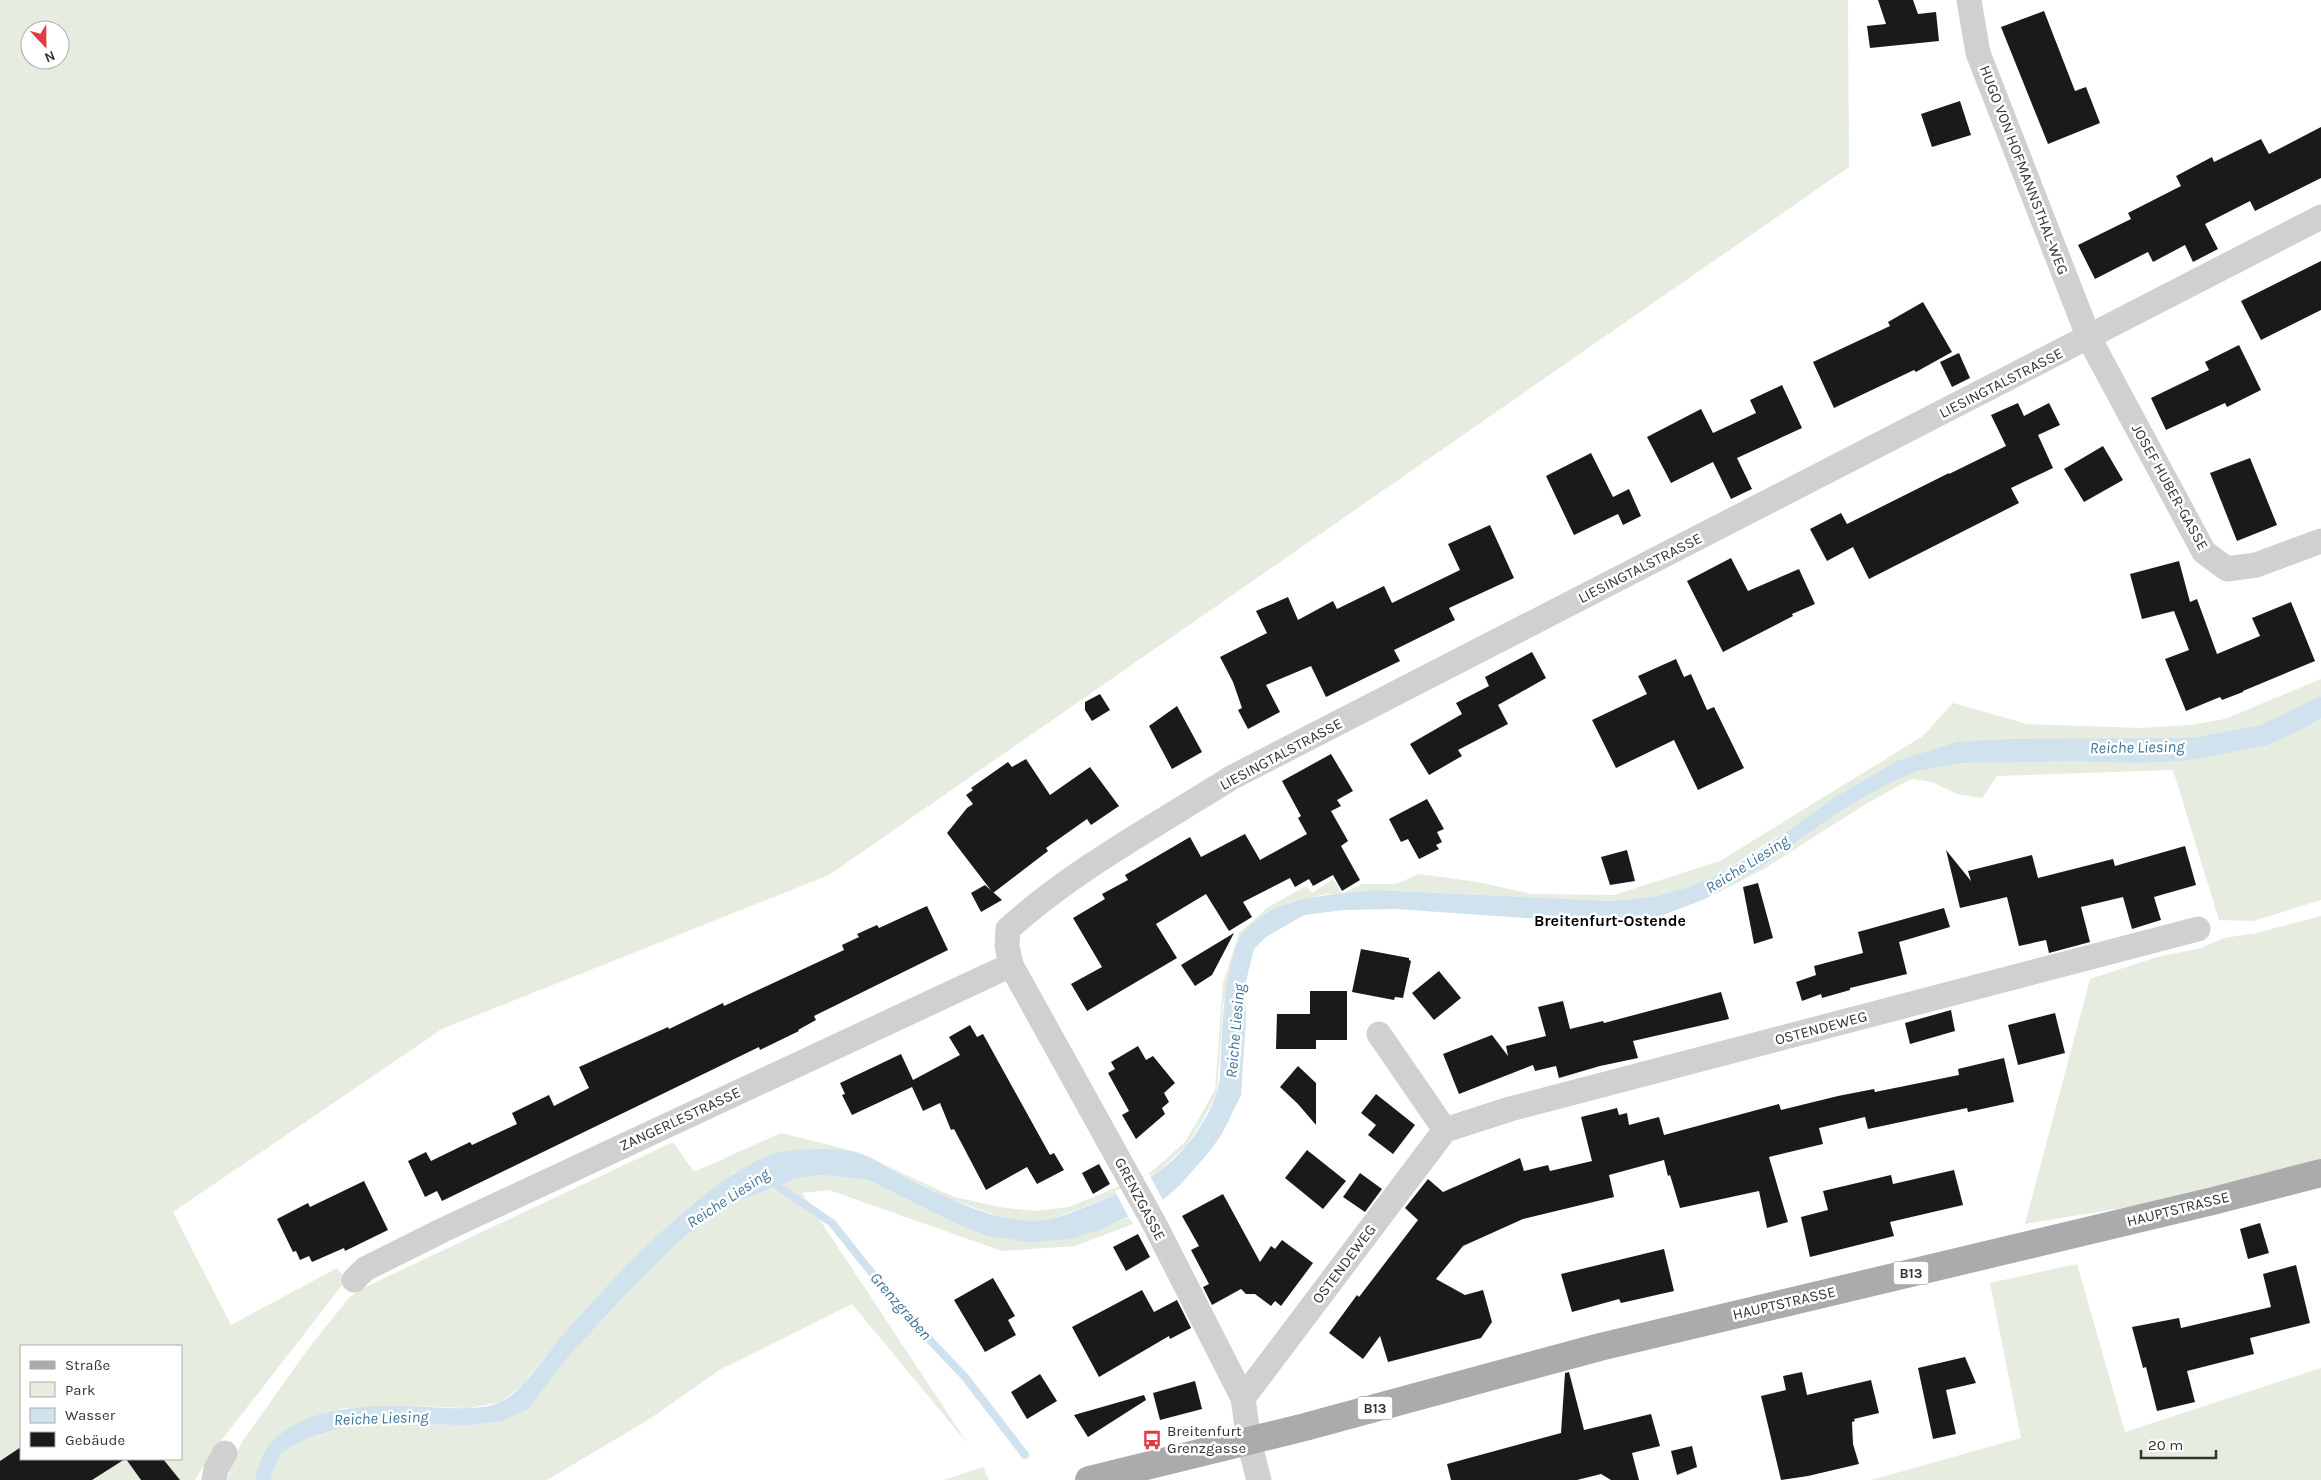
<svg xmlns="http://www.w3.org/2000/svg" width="2321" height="1480" viewBox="0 0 2321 1480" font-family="Karla,sans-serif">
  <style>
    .green { fill: #e6ecdf; fill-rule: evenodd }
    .water { fill: #cfe2ee }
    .pier { fill: #fff }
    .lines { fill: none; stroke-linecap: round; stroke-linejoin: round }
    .stream { stroke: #cfe2ee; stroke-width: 8 }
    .building { fill: #1a1a1a }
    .minor { stroke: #d0d0d0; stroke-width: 25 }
    .major { stroke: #ababab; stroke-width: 28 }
    .labels { text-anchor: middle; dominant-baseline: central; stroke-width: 5; stroke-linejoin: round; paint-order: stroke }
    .shield { fill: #fff; stroke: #707070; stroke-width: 1 }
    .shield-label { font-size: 14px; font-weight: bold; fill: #333 }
    .street-label { font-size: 15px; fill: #333; stroke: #fff }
    .poi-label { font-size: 15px; fill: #333; stroke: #fff; text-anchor: start }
    .water-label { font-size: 16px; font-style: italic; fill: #3f7597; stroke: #fff }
    .neighbourhood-label { font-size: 16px; font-weight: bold; fill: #000; stroke: #fff }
  </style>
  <rect width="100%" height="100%" fill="#fff"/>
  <g class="green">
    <path d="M0 0H1848L1849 167 829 875 442 1029 173 1212 231 1325 337 1268 346 1280 210 1455 195 1480H0ZM30 30H60V60H30ZM21 1346H181V1459H21Z"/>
    <polygon points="2321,679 2321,696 2303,707 2303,729 2321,718 2321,900 2253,921 2219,920 2173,770 1997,776 1982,798 1957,794 1932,782 1911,779 1864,805 1764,869 1705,899 1760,868 1833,816 1872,793 1860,783 1718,875 1685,888 1653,897 1611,901 1377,890 1342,895 1326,894 1288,903 1238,941 1223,1005 1217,1093 1203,1120 1186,1146 1159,1171 1112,1196 1055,1218 1031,1223 1004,1218 950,1199 857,1152 786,1151 766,1157 734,1173 689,1208 652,1241 564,1334 523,1384 502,1402 468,1408 407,1406 344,1408 303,1421 255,1480 227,1480 234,1458 242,1442 308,1349 348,1299 359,1290 673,1142 694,1172 781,1133 857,1152 954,1197 999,1207 1034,1211 1069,1207 1149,1174 1185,1142 1215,1090 1223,983 1239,933 1268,907 1306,886 1312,893 1333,879 1342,894 1362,884 1396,884 1419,874 1478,882 1532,894 1614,895 1720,861 1923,736 1953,703 2027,724 2142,728 2189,725 2225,719"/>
    <polygon points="2321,916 2321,1176 2025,1224 2090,979 2157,957 2201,948 2224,938 2256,933"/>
    <polygon points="821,1175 868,1180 959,1225 1102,1229 1129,1217 1133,1224 1075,1246 1002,1251 829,1190 802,1193 968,1444 852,1304 721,1369 648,1420 547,1480 273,1480 271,1475 281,1453 307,1438 356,1424 474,1425 502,1421 527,1409 561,1365 615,1306 684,1237 734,1203 795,1179"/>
    <polygon points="2077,1264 2125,1432 2321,1368 2321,1480 1871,1480 2021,1438 1990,1283"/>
    <polygon points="983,1467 989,1480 944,1480"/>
  </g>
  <path class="water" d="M2321 696V718L2303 729 2267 745 2190 760 2140 763 2072 761 1960 763 1916 771 1882 787 1833 816 1760 868 1705 899 1650 920 1598 923 1395 909 1344 910 1304 915 1266 937 1254 949 1245 985 1246 1019 1241 1095 1222 1134 1209 1152 1180 1185 1163 1200 1102 1229 1070 1239 1031 1242 988 1236 959 1225 868 1180 821 1175 795 1179 734 1203 684 1237 615 1306 561 1365 528 1409 502 1421 474 1425 356 1424 307 1438 281 1453 271 1475 273 1480H255C258 1466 263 1451 273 1441 309 1403 380 1405 428 1407 450 1408 481 1411 501 1402 520 1394 547 1354 561 1337 606 1286 719 1161 786 1151 803 1148 843 1148 859 1153 871 1157 882 1164 892 1170 936 1192 1002 1230 1051 1219 1065 1216 1079 1209 1093 1204 1115 1195 1140 1185 1159 1171 1184 1154 1206 1123 1216 1095 1221 1082 1220 1065 1221 1051 1222 1029 1223 1007 1227 985 1231 967 1233 944 1246 930 1282 893 1330 896 1377 890L1611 901 1653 897 1685 888 1718 875 1754 854 1837 796 1897 761 1957 742 2012 739 2193 738 2261 725Z"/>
  <polygon class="pier" points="1149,1174 1164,1202 1130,1220 1115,1191"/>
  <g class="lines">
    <polyline class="stream" points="773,1180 779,1187 832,1223 903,1312 965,1377 1025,1455"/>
  </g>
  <g class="building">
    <polygon points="1878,0 1913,0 1918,14 1936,12 1939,41 1870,48 1867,26 1886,24"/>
    <polygon points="2044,11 2075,91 2086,87 2100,123 2048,144 2001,27"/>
    <polygon points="1960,101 1971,135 1932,147 1921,114"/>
    <polygon points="2321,127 2321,178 2255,211 2250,201 2205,224 2218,249 2193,262 2185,245 2153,262 2148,252 2095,279 2078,245 2131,219 2128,213 2181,186 2176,176 2212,157 2214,162 2261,139 2269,154"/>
    <polygon points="2321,261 2321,310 2261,340 2241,301"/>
    <polygon points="1923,302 1952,352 1916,372 1914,370 1834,408 1813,362 1890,326 1888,322"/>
    <polygon points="2239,345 2261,390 2227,407 2225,403 2166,430 2151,398 2209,370 2205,362"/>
    <polygon points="1959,353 1970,378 1952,387 1940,362"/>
    <polygon points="1782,385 1802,428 1737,458 1752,489 1731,499 1713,462 1671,483 1647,437 1701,409 1713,433 1756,413 1750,400"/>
    <polygon points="2018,403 2024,416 2049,403 2060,425 2038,435 2053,468 2011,488 2019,503 1869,579 1853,547 1827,561 1810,529 1841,513 1847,524 1949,473 1949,474 2006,446 1991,415"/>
    <polygon points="2103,446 2123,480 2084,502 2064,469"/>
    <polygon points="1591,453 1613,497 1629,489 1641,516 1623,525 1618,514 1574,535 1546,476"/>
    <polygon points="2250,458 2277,525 2237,541 2210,473"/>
    <polygon points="1490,525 1514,578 1449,608 1455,620 1394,650 1400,661 1326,697 1311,666 1266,685 1280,712 1248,729 1238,710 1242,708 1233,682 1220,657 1267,633 1256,611 1288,597 1298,620 1333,601 1337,609 1384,586 1392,603 1460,570 1448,544"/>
    <polygon points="1731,558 1748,591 1799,569 1815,604 1792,614 1793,616 1723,652 1687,581"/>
    <polygon points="2179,561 2190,602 2197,599 2217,654 2260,636 2252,618 2291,602 2315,661 2243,691 2243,692 2222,700 2220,697 2186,711 2165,659 2189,650 2174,611 2142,619 2130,574"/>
    <polygon points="1532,652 1546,678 1498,705 1508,724 1458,750 1462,756 1429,775 1410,744 1462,714 1456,703 1489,686 1485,677"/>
    <polygon points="1676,659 1684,677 1691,674 1707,710 1714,707 1744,768 1698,790 1674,740 1616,768 1592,720 1647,694 1638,676"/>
    <polygon points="1100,694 1110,710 1092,721 1085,710 1085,702"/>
    <polygon points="1177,706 1202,752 1172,769 1149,726"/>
    <polygon points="1331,754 1353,791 1337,800 1341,806 1331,811 1348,841 1341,846 1360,880 1342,891 1333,875 1313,886 1309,879 1295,887 1290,878 1243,902 1252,917 1229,931 1206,894 1156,924 1177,958 1087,1011 1071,984 1102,967 1073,918 1105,899 1102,894 1128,880 1125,875 1190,837 1201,857 1245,834 1260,860 1307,834 1298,818 1301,816 1282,781"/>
    <polygon points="1026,759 1050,795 1090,767 1119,806 1091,825 1087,819 1046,848 1048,851 993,893 947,833 967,808 973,804 966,795 973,790 971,788 1008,762 1012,767"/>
    <polygon points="1427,799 1444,829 1437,832 1442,842 1436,845 1439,849 1419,859 1408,839 1401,842 1389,819"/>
    <polygon points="2185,846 2196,885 2154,897 2161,920 2132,929 2123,897 2081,907 2090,942 2049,953 2046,940 2019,946 2007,897 1960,908 1946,850 1971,881 1968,871 2032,855 2038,878 2113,859 2115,866"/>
    <polygon points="1627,850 1635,881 1610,885 1601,857"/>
    <polygon points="1758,883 1773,938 1754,944 1743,887"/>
    <polygon points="985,885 1002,900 981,912 971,893"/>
    <polygon points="927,906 948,950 814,1016 816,1020 798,1030 799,1031 760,1050 759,1047 442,1201 437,1191 425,1197 408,1161 426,1152 431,1161 470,1142 472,1145 517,1124 512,1113 549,1095 554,1106 589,1088 579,1067 668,1027 669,1029 723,1003 724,1006 844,950 842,945 859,937 857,934 877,925 879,928"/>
    <polygon points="1944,908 1950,927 1899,942 1907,974 1850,988 1850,990 1822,998 1821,994 1802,1001 1796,982 1816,975 1814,966 1863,953 1858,932"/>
    <polygon points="1234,933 1212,975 1195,986 1181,965"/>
    <polygon points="1361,949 1409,958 1409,960 1411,961 1403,998 1395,997 1394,1000 1352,992"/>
    <polygon points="1439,971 1461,998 1434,1020 1412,993"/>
    <polygon points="1310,991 1347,991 1347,1040 1316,1040 1316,1049 1276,1049 1277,1014 1310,1014"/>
    <polygon points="1721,992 1729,1019 1633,1041 1638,1058 1600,1066 1559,1078 1556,1066 1535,1071 1533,1065 1459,1094 1443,1054 1492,1035 1508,1056 1506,1046 1546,1036 1538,1007 1563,1001 1570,1029 1603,1021 1604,1023"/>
    <polygon points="1951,1010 1955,1031 1910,1044 1905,1023"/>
    <polygon points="2055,1013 2065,1053 2018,1065 2008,1025"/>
    <polygon points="970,1025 977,1037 983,1034 1050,1155 1054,1153 1064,1170 1037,1184 1027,1167 986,1190 954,1129 951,1130 940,1103 923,1111 912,1087 852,1115 842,1095 845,1094 840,1083 901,1054 913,1080 960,1055 949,1037"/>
    <polygon points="1138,1046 1146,1060 1153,1056 1175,1083 1164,1093 1169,1102 1162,1108 1165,1114 1136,1139 1122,1115 1129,1111 1108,1073 1115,1069 1111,1062"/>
    <polygon points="2004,1058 2014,1102 1968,1112 1967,1108 1868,1129 1865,1117 1819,1128 1823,1144 1769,1157 1788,1222 1767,1228 1759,1191 1680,1208 1670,1175 1668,1176 1664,1160 1609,1175 1614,1197 1523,1219 1463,1246 1436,1279 1465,1295 1483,1290 1492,1322 1481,1338 1388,1362 1380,1336 1363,1359 1329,1333 1357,1295 1359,1297 1418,1220 1405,1208 1428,1179 1443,1192 1520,1158 1524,1171 1548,1165 1550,1171 1592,1161 1581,1117 1617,1108 1619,1115 1627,1113 1629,1125 1659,1117 1664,1135 1779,1104 1781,1110 1838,1096 1874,1089 1875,1092 1959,1075 1958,1069"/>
    <polygon points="1298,1066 1316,1083 1316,1125 1298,1104 1280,1087"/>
    <polygon points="1376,1094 1415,1125 1393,1154 1368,1135 1376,1125 1361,1113"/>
    <polygon points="1307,1150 1346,1181 1323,1209 1285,1178"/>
    <polygon points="1099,1164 1110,1184 1093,1194 1082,1173"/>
    <polygon points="1954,1170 1963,1205 1890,1222 1894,1236 1810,1257 1801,1217 1828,1210 1823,1191 1891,1175 1893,1184"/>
    <polygon points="1360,1173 1382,1189 1365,1212 1343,1197"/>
    <polygon points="364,1181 388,1230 345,1251 344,1248 312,1262 309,1256 300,1260 296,1251 293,1252 277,1219 308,1203 310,1207"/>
    <polygon points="1223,1194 1260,1262 1271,1246 1275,1249 1282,1240 1313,1263 1281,1306 1275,1301 1271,1306 1255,1294 1246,1294 1241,1289 1212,1305 1203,1287 1209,1284 1191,1250 1199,1246 1182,1216"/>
    <polygon points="2260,1223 2269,1253 2248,1259 2240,1229"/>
    <polygon points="1138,1234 1150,1257 1126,1271 1113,1247"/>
    <polygon points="1664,1249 1674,1291 1621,1303 1619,1299 1572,1312 1561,1274"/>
    <polygon points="2296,1265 2310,1323 2250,1338 2254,1354 2187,1371 2195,1402 2157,1411 2146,1367 2143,1368 2132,1327 2179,1318 2181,1328 2271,1307 2263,1274"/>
    <polygon points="993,1278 1015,1316 1008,1320 1016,1335 985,1352 954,1300"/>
    <polygon points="1142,1290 1154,1312 1177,1300 1191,1328 1170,1339 1169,1336 1099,1377 1072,1327"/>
    <polygon points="1965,1357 1976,1383 1946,1390 1956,1434 1933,1439 1918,1368"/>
    <polygon points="1569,1372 1584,1430 1651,1414 1660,1446 1632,1453 1639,1480 1611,1480 1601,1474 1577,1480 1451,1480 1447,1464 1561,1433 1565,1373"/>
    <polygon points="1802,1372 1807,1395 1871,1380 1879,1413 1854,1419 1855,1421 1852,1422 1853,1444 1859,1464 1808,1476 1781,1480 1761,1396 1786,1390 1783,1376"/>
    <polygon points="1040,1374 1057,1401 1027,1419 1011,1392"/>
    <polygon points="1195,1381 1202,1409 1160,1420 1153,1393"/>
    <polygon points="1144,1395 1146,1400 1088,1437 1074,1415"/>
    <polygon points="1692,1446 1697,1467 1677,1475 1671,1451"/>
    <polygon points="21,1447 21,1459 125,1459 92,1480 0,1480 0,1461"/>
    <polygon points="126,1459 163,1459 180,1480 141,1480"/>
  </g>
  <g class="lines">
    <g class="minor">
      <polyline points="1969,0 1978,53 2089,338 2204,552 2227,569 2256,565 2321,541"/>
      <polyline points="1379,1034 1445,1130"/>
      <polyline points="354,1280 365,1269 443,1230 1011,965"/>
      <polyline points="1243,1398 1445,1130 1510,1109 2198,929"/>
      <polyline points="214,1480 216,1469 225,1453"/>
      <path d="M1259 1480 1249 1442 1243 1398 1154 1223 1011 965 1007 946 1008 929C1075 869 1155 826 1231 778L2321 217"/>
    </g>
    <polyline class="major" points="1089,1480 1305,1427 1600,1347 2213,1201 2321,1173"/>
  </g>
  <defs>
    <symbol id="bus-bare" viewBox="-9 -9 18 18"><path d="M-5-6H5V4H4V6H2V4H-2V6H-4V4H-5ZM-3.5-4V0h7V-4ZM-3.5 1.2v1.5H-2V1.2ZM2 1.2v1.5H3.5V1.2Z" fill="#e63946" stroke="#fff" stroke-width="2.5" paint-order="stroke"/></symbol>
  </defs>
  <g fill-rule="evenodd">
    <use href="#bus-bare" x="1138" y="1426" width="28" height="28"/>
  </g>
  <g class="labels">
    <g class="shield">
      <rect x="1893.5" y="1261.5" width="35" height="23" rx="4"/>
      <rect x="1357.5" y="1396.5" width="35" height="23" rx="4"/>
    </g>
    <g class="shield-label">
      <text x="1911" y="1273">B13</text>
      <text x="1375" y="1408">B13</text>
    </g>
    <g class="street-label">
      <text transform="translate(2024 170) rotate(69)">HUGO VON HOFMANNSTHAL-WEG</text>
      <text transform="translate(2001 383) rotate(-27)">LIESINGTALSTRASSE</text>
      <text transform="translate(2170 487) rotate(61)">JOSEF HUBER-GASSE</text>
      <text transform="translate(1640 568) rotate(-27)">LIESINGTALSTRASSE</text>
      <text transform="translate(1281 754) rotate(-28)">LIESINGTALSTRASSE</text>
      <text transform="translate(1821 1028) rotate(-15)">OSTENDEWEG</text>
      <text transform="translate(680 1119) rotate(-25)">ZANGERLESTRASSE</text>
      <text transform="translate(1140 1199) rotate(62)">GRENZGASSE</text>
      <text transform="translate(2178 1209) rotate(-14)">HAUPTSTRASSE</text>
      <text transform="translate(1344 1264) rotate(-53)">OSTENDEWEG</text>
      <text transform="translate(1784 1303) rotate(-13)">HAUPTSTRASSE</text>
    </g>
    <g class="poi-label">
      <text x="1167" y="1431">Breitenfurt<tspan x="1167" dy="17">Grenzgasse</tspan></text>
    </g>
    <g class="water-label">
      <text transform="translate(2137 747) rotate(-1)">Reiche Liesing</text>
      <text transform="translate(1747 864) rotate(-32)">Reiche Liesing</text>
      <text transform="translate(1235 1031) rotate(-85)">Reiche Liesing</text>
      <text transform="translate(728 1198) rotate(-33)">Reiche Liesing</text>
      <text transform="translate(901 1306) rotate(49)">Grenzgraben</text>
      <text transform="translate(381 1418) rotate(-2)">Reiche Liesing</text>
    </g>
    <g class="neighbourhood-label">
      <text x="1610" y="920">Breitenfurt-Ostende</text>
    </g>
  </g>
  <rect x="20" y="1345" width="162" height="115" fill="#ffffff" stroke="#adadad"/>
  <rect x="30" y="1361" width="25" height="8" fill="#ababab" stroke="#adadad"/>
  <text x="65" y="1370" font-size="15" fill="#333333">Straße</text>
  <rect x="30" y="1382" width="25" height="15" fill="#e6ecdf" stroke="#adadad"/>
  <text x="65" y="1395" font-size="15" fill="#333333">Park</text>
  <rect x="30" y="1408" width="25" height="15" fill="#cfe2ee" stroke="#adadad"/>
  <text x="65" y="1420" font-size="15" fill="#333333">Wasser</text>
  <rect x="30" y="1432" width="25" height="15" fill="#1a1a1a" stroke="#adadad"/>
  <text x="65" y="1445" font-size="15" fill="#333333">Gebäude</text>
  <g transform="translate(45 45) rotate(158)"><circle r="24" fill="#ffffff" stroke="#adadad"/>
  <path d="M0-4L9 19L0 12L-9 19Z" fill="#e63946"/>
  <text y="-8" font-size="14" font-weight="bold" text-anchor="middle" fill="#333333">N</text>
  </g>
  <path d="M2141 1450v8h75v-8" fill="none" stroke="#333333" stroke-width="2.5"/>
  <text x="2148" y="1450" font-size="15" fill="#333333" stroke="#ffffff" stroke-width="4" paint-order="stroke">20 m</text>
</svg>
